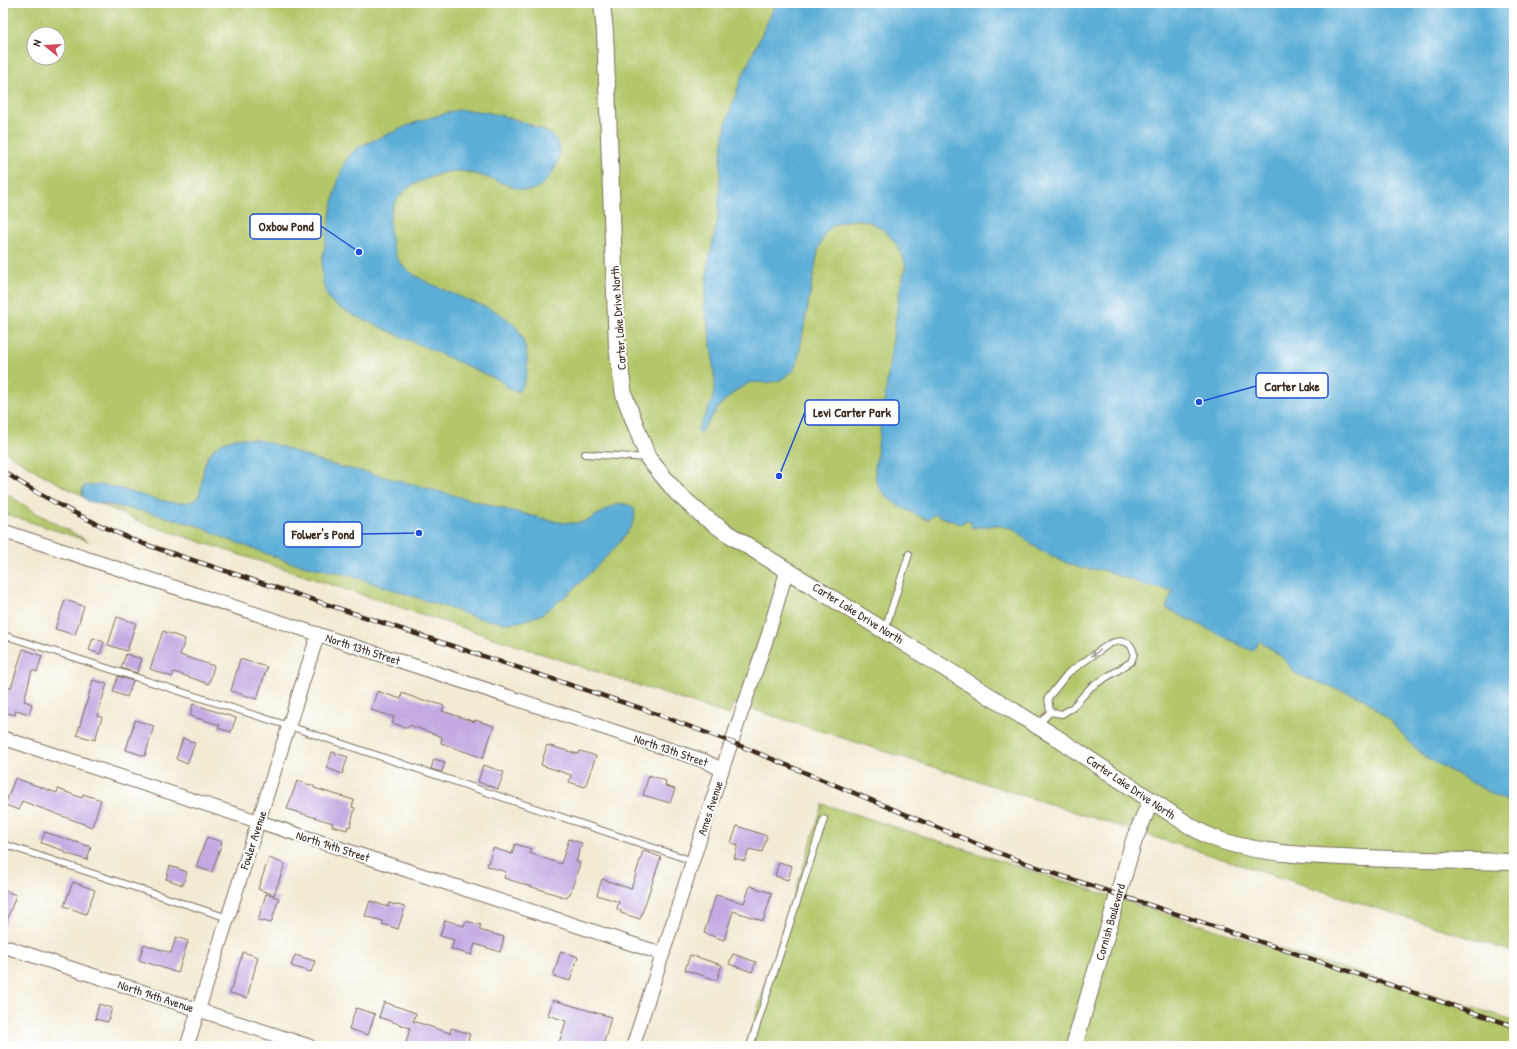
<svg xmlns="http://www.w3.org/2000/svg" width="1517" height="1049" viewBox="0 0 1517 1049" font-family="'Patrick Hand',sans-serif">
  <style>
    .green { fill: #b3c76a; stroke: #777844; fill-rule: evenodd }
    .water { fill: #5baed7; stroke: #4b6c7a }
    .building { fill: #c3aae2 }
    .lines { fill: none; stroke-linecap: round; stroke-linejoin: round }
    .service-casing { stroke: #7b6d5d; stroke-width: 8 }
    .minor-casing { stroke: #7b6d5d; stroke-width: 15 }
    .tertiary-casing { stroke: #7b6d5d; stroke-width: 18 }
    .service { stroke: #fff; stroke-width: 6 }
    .minor { stroke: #fff; stroke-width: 13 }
    .tertiary { stroke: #fff; stroke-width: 16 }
    .rail-casing { stroke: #3b2a1e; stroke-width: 4.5 }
    .rail { stroke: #fff; stroke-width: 3; stroke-dasharray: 9; stroke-linecap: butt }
    .oneway { fill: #a79f9a }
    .labels { text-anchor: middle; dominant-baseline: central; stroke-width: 4; stroke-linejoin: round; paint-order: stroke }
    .street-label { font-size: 12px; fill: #3b2a1e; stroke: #fff }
    .leader { fill: none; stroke: #1d4ed8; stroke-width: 1.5 }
    .callout-dot { fill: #1d4ed8; stroke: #fff; stroke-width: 1.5 }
    .callout { fill: #fff; stroke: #1d4ed8; stroke-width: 1.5 }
    .callout-label { font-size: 13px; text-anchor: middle; font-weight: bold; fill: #3b2a1e }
  </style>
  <rect width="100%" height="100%" fill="#fff"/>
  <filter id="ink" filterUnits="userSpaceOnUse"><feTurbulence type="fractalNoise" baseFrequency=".025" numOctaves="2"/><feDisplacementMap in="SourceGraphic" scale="8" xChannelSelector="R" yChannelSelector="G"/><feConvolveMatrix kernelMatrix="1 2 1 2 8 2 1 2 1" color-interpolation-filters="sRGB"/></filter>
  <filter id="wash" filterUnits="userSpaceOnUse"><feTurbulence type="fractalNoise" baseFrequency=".012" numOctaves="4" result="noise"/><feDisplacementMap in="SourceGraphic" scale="16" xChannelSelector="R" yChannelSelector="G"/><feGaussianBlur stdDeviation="0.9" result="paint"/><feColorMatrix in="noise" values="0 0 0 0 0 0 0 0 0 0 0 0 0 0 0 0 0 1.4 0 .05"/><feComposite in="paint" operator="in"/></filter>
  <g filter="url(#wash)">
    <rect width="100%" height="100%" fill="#f2ead3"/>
    <g class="green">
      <path d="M3 3H1185L1514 217V952L733 703 729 715 146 524C96 503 48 481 3 450ZM34 34H58V58H34Z"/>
      <polygon points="3,491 31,510 88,541 3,513"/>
      <polygon points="823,804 1242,938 1514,1020 1514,1046 746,1046"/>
    </g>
    <g class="water">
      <path d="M776 3H1514V804L1496 796 1427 758 1412 745 1390 720 1363 698 1296 674 1283 658 1260 641 1252 651 1166 608 1173 591 1144 585 1103 570 1080 568 1062 561 1033 546 1015 529 996 525 972 528 971 522 966 521 960 524 934 514 928 520C910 512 885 502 877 483 875 478 875 472 875 467L900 288C902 281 906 270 905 264 899 238 873 214 846 221 840 222 833 225 829 229 823 235 821 243 818 251L798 360 793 371 779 381 765 383 751 382 737 390 721 404 701 432 697 431 712 401 715 383 710 335 704 307 708 263 718 218 721 155 726 123 741 79Z"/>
      <path d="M457 110C486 109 524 120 550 134 553 137 556 139 558 143 564 159 549 183 535 189 531 191 527 190 522 190 505 185 475 171 458 171 448 171 438 174 429 178 400 188 385 206 391 238 393 247 396 258 402 265 420 284 471 300 495 311 502 315 509 319 515 326 528 342 533 374 519 391 511 392 507 387 501 381L353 315C345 310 333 306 328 297 322 287 322 272 322 261 323 252 326 243 327 234 331 213 336 177 347 159 350 154 355 150 360 146L419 121Z"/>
      <path d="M236 438C271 438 296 454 329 464 343 468 358 470 373 474 432 489 490 506 549 520 562 523 576 525 588 520 604 513 617 496 634 508L635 515 631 527 615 548 571 592 541 615 519 622 503 623 478 618 349 575 289 562 224 538 199 526 177 520 148 512 87 501 83 497 82 491 84 486C92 485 100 484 108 486 129 489 172 509 192 501 210 495 192 459 222 443 226 440 231 440 236 438Z"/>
    </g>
    <g id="blocks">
      <g class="building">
        <polygon points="65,600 84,606 75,635 55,629"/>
        <polygon points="117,617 136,623 127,651 108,645"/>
        <polygon points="163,631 185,639 180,655 214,666 209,684 174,672 172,677 150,669"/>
        <polygon points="93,638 104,642 100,654 89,650"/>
        <polygon points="23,649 42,656 37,672 32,670 24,701 32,704 29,714 16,710 15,715 3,712 3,686 11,688"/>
        <polygon points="126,654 142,659 137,673 121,668"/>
        <polygon points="240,659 267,667 257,699 231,691"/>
        <polygon points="118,676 133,681 127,697 113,692"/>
        <polygon points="93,680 107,684 97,716 102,717 95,740 77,735"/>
        <polygon points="377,691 401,699 402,693 426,702 427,700 444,706 442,711 475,722 475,720 494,726 483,758 441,743 442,737 409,725 408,728 392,723 394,717 371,710"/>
        <polygon points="193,704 236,718 231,732 218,728 220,725 190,716"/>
        <polygon points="135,720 154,726 145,756 126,750"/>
        <polygon points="183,738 195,743 187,764 176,759"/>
        <polygon points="547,745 578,754 580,751 596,756 585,787 569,782 571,775 541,765"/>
        <polygon points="332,752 348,757 342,774 327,768"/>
        <polygon points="434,759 445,762 442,772 431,769"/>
        <polygon points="483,765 504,772 498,789 478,782"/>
        <polygon points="649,775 666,781 665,786 675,789 670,803 643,795"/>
        <polygon points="15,778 57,793 58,789 82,798 83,794 101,800 92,827 22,801 19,810 5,805"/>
        <polygon points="297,781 314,786 314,788 354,800 352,807 355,808 350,827 348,826 347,830 332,826 333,823 287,809"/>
        <polygon points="737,826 767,836 762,852 749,849 745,861 734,858 738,845 731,843"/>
        <polygon points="45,832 91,847 87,860 65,853 65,851 41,843"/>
        <polygon points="207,837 222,842 212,872 196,867"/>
        <polygon points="569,839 582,843 576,862 580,863 570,894 569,894 567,898 504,878 506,872 487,866 493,848 512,854 515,844 531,849 529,853 561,864"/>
        <polygon points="643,851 661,857 640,919 621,913 621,911 617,909 619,902 597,895 602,879 631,889"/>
        <polygon points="269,858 285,864 274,895 258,889"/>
        <polygon points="779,862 792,866 788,880 775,876"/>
        <polygon points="170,866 187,872 183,885 166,879"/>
        <polygon points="73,882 95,890 86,914 64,906"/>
        <polygon points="750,886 772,893 763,921 733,911 724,940 704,933 716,895 744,903"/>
        <polygon points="3,890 16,895 5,926 3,926"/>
        <polygon points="266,894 279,898 271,923 258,920"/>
        <polygon points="370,901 388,907 389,903 405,907 398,929 382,924 383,921 365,916"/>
        <polygon points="445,920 464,926 466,921 481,925 479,930 504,937 500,952 475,944 471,955 451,949 454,940 440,936"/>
        <polygon points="176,937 188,941 178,973 139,960 144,944 171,953"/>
        <polygon points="561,951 578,957 570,981 553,976"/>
        <polygon points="243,952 258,957 247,998 230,993"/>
        <polygon points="733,954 756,962 752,972 729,964"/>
        <polygon points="295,955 315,961 311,972 291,966"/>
        <polygon points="690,955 722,965 717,980 685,970"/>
        <polygon points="553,1000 611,1017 603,1046 558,1046 566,1021 548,1015"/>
        <polygon points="384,1002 416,1013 413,1021 450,1033 451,1028 470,1034 466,1046 405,1046 410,1028 379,1017"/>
        <polygon points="99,1004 112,1008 108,1022 95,1019"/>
        <polygon points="356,1008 375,1014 368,1035 349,1029"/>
      </g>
    </g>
  </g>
  <g filter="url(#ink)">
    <use href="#blocks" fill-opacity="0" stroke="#7b6d5d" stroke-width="1"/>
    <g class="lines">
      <defs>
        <g id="service">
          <polyline points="585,454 648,458"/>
          <polyline points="885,629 909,554"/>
          <polyline points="3,635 289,726 693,861"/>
          <path d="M1038 725 1050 712 1062 714 1072 708 1091 687 1131 662 1134 654C1132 640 1120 639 1109 644L1068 673 1048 698 1050 712"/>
          <polyline points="3,844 228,918"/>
          <polyline points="750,1046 824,819"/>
        </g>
        <g id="minor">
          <polyline points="3,531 705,761 722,770"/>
          <polyline points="3,738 663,954"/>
          <polyline points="3,946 309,1046"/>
          <polyline points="187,1046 318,634"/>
          <polyline points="633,1046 722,770 768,635 787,570"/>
        </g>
        <g id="tertiary">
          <path d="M602 3 605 32 617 347 624 395 648 458 677 493 703 516 727 533 1054 736 1184 822C1196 830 1209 837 1222 841 1266 855 1319 856 1365 858 1414 860 1464 861 1514 862"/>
          <polyline points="1074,1046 1134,840 1151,800"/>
        </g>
      </defs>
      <use href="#service" class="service-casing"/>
      <use href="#minor" class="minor-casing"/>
      <use href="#tertiary" class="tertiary-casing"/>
      <use href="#service" class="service"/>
      <use href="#minor" class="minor"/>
      <use href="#tertiary" class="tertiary"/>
      <defs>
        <path id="rail" d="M3 471C47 501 94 524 144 544L643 709 731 742 999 853 1053 873 1514 1026"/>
      </defs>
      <use href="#rail" class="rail-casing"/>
      <use href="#rail" class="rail"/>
    </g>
    <defs><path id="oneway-solid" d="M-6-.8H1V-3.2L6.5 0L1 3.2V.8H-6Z"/></defs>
    <use class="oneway" href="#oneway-solid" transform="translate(1096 653) rotate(145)"/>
  </g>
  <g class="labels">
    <g class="street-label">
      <text transform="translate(618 318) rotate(-94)">Carter Lake Drive North</text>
      <text transform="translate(858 613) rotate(32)">Carter Lake Drive North</text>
      <text transform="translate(363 649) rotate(18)">North 13th Street</text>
      <text transform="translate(671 750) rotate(19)">North 13th Street</text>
      <text transform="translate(1131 787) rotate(34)">Carter Lake Drive North</text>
      <text transform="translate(710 808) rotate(-72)">Ames Avenue</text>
      <text transform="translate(253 840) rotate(-72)">Fowler Avenue</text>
      <text transform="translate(333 846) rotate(18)">North 14th Street</text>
      <text transform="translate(1110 922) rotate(-74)">Cornish Boulevard</text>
      <text transform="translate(156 996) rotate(18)">North 14th Avenue</text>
    </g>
  </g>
  <path class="leader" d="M359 252L321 226M1199 402L1256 386M779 476L805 412M419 533L362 534"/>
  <g class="callout-dot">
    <circle cx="359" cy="252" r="4"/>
    <circle cx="1199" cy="402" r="4"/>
    <circle cx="779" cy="476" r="4"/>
    <circle cx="419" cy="533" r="4"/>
  </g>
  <g class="callout">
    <rect x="250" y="214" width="71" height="25" rx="4"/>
    <rect x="1256" y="373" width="72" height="25" rx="4"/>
    <rect x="805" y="400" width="94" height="25" rx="4"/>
    <rect x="284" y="522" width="78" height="25" rx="4"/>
  </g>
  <g class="callout-label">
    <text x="286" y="231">Oxbow Pond</text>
    <text x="1292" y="391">Carter Lake</text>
    <text x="852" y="417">Levi Carter Park</text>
    <text x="323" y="539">Folwer's Pond</text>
  </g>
  <rect width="1517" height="1049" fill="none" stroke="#fff" stroke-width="16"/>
  <g transform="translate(46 46) rotate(288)"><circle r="19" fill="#ffffff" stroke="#b1aaa5"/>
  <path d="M0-3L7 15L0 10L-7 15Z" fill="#d1495b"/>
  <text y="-6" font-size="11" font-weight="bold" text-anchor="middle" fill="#3b2a1e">N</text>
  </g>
</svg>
